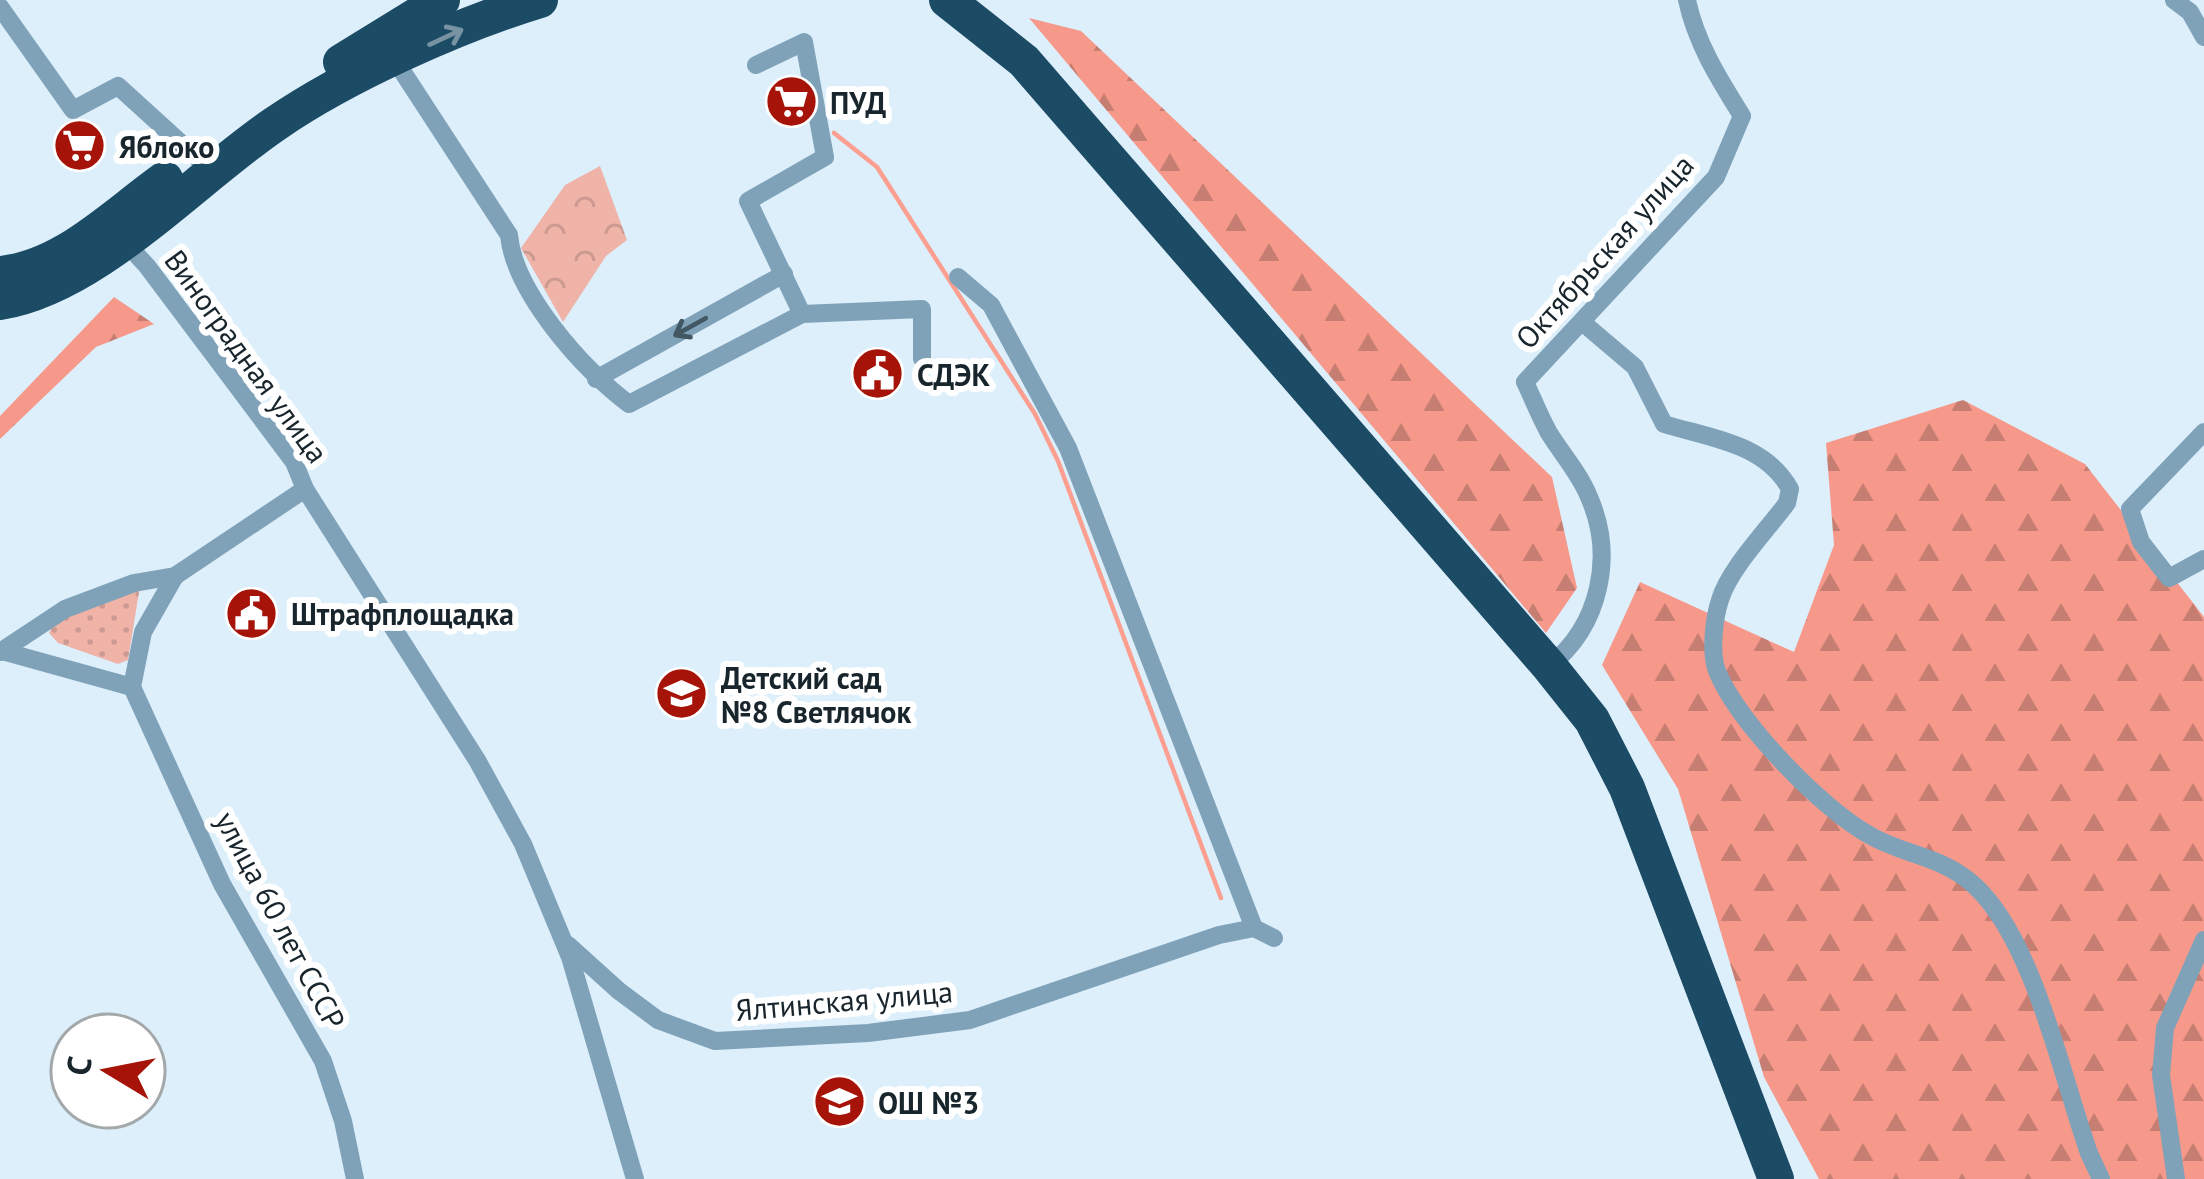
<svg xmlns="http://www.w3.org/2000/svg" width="2204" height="1179" viewBox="0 0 2204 1179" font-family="'PT Sans',sans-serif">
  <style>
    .grass { fill: url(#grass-dots) }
    .forest { fill: url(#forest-firs) }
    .park { fill: url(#park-crowns) }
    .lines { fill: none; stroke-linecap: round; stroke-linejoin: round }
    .stream { stroke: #fc9f90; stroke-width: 4.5 }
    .street { stroke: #7fa2b9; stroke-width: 18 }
    .highway { stroke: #1c4b66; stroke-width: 36 }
    .oneway { stroke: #7793a3 }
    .oneway2 { stroke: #425764 }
    .labels { text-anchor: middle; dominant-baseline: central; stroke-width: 12; stroke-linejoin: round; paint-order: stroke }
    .poi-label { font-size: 30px; font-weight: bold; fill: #19252c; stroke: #fff; text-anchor: start }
    .street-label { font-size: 30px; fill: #19252c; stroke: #fff }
  </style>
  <defs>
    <pattern id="grass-dots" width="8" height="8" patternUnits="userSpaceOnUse" patternTransform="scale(3)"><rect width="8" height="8" fill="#efb3a8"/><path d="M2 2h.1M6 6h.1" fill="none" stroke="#cc9a91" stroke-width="1.8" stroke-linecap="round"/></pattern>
    <pattern id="forest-firs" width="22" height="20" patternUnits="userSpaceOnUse" patternTransform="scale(3)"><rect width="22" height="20" fill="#f6998b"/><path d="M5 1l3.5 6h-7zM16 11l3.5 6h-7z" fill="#c67d72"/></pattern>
    <pattern id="park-crowns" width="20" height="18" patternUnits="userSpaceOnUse" patternTransform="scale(3)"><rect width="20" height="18" fill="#efb3a8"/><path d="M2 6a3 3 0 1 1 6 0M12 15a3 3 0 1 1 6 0" fill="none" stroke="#cc9a91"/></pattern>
  </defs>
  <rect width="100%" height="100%" fill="#dceffb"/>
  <polygon class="grass" points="140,586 128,660 118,664 58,643 49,633 54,623"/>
  <g class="forest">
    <polygon points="1029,18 1081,31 1552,477 1577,588 1546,633"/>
    <polygon points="114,297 154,324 96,347 0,439 0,416"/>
    <polygon points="1963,400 2085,464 2204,617 2204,1179 1819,1179 1764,1077 1678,789 1602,665 1640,582 1794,652 1834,545 1826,443"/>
  </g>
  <polygon class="park" points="600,166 627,240 606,256 563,322 521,248 565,185"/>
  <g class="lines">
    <polyline class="stream" points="834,133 877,167 1035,414 1058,461 1221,898"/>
    <g class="street">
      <polyline points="2174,0 2190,12 2204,37"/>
      <polyline points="0,7 73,110 118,86 196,157"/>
      <path d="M391 54 509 235C514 292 584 371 629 404L802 314 922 309V359"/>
      <polyline points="756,65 804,42 825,157 748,201 802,314"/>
      <polyline points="122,239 147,266 294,462 305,489 477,760 523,844 570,957 635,1179"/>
      <polyline points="958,277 991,305 1068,448 1254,928 1274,938"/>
      <path d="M1582 322 1635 367 1664 424C1709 438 1765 443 1790 489L1787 503C1768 529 1729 569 1720 600 1714 618 1710 653 1717 671 1738 723 1823 810 1871 836 1906 856 1944 856 1976 887 2034 942 2062 1077 2089 1153L2101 1179"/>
      <polyline points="596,379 784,274"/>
      <polyline points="2204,432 2130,509 2141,542 2169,578 2204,559"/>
      <polyline points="2,651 132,687 222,884 323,1061 343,1121 355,1179"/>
      <polyline points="0,652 65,609 134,583 175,576 305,489"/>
      <path d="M1549 666C1600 626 1615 556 1589 497 1580 474 1562 454 1549 433 1540 417 1533 399 1525 382L1716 177 1742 116C1719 79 1696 43 1687 0"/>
      <polyline points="132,687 143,632 175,576"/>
      <polyline points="568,945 619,991 658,1020 715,1041 868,1033 970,1020 1219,935 1254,928"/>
      <polyline points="2176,1179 2161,1075 2165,1028 2204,940"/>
    </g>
    <g class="highway">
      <polyline points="947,0 1024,61 1549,666 1592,720 1627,788 1776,1179"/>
      <polyline points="341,62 442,0"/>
      <path d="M0 274C64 268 114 215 165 179"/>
      <path d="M0 302C96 287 195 178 275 124 346 75 458 25 540 0"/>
    </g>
  </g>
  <defs><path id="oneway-shaft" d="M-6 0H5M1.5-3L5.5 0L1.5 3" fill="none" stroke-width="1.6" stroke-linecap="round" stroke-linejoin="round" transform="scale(3)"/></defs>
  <use class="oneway" href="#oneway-shaft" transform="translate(446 37) rotate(-25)"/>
  <use class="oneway2" href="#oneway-shaft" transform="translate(690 327) rotate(151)"/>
  <defs>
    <symbol id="supermarket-disc" viewBox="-11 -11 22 22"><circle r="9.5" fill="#a61308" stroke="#fff"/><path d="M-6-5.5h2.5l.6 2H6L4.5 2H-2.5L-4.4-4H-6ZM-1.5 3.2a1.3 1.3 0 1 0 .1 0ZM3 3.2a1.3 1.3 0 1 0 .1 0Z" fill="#fff"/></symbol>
    <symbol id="civic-disc" viewBox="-11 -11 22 22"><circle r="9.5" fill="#a61308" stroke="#fff"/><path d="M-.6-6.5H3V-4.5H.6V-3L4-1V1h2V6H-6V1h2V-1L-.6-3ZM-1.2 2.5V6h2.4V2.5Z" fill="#fff"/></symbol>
    <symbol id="school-disc" viewBox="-11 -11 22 22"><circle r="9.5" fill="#a61308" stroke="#fff"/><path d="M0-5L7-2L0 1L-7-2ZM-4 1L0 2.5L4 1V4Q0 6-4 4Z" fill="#fff"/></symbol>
  </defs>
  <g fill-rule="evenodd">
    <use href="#supermarket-disc" x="762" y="72" width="59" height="59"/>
    <use href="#supermarket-disc" x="50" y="116" width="59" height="59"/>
    <use href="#civic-disc" x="848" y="344" width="59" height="59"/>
    <use href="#civic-disc" x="222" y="584" width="59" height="59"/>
    <use href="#school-disc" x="652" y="664" width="59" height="59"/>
    <use href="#school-disc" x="810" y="1072" width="59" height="59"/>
  </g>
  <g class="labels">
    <g class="poi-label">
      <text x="830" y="102">ПУД</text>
      <text x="119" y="146">Яблоко</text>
      <text x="917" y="374">СДЭК</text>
      <text x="291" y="613">Штрафплощадка</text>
      <text x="721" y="677">Детский сад<tspan x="721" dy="34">№8 Светлячок</tspan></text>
      <text x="878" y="1102">ОШ №3</text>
    </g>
    <g class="street-label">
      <text transform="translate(1604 251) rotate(-48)">Октябрьская улица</text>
      <text transform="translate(247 356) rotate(54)">Виноградная улица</text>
      <text transform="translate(281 920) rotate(62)">улица 60 лет СССР</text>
      <text transform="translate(844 1000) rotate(-5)">Ялтинская улица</text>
    </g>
  </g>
  <g transform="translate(108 1071) rotate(280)"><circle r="57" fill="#ffffff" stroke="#a3a8ab" stroke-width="3"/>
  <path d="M0-9L21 45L0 30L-21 45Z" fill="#a61308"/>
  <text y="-18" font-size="33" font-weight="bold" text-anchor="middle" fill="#19252c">С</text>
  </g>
</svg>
